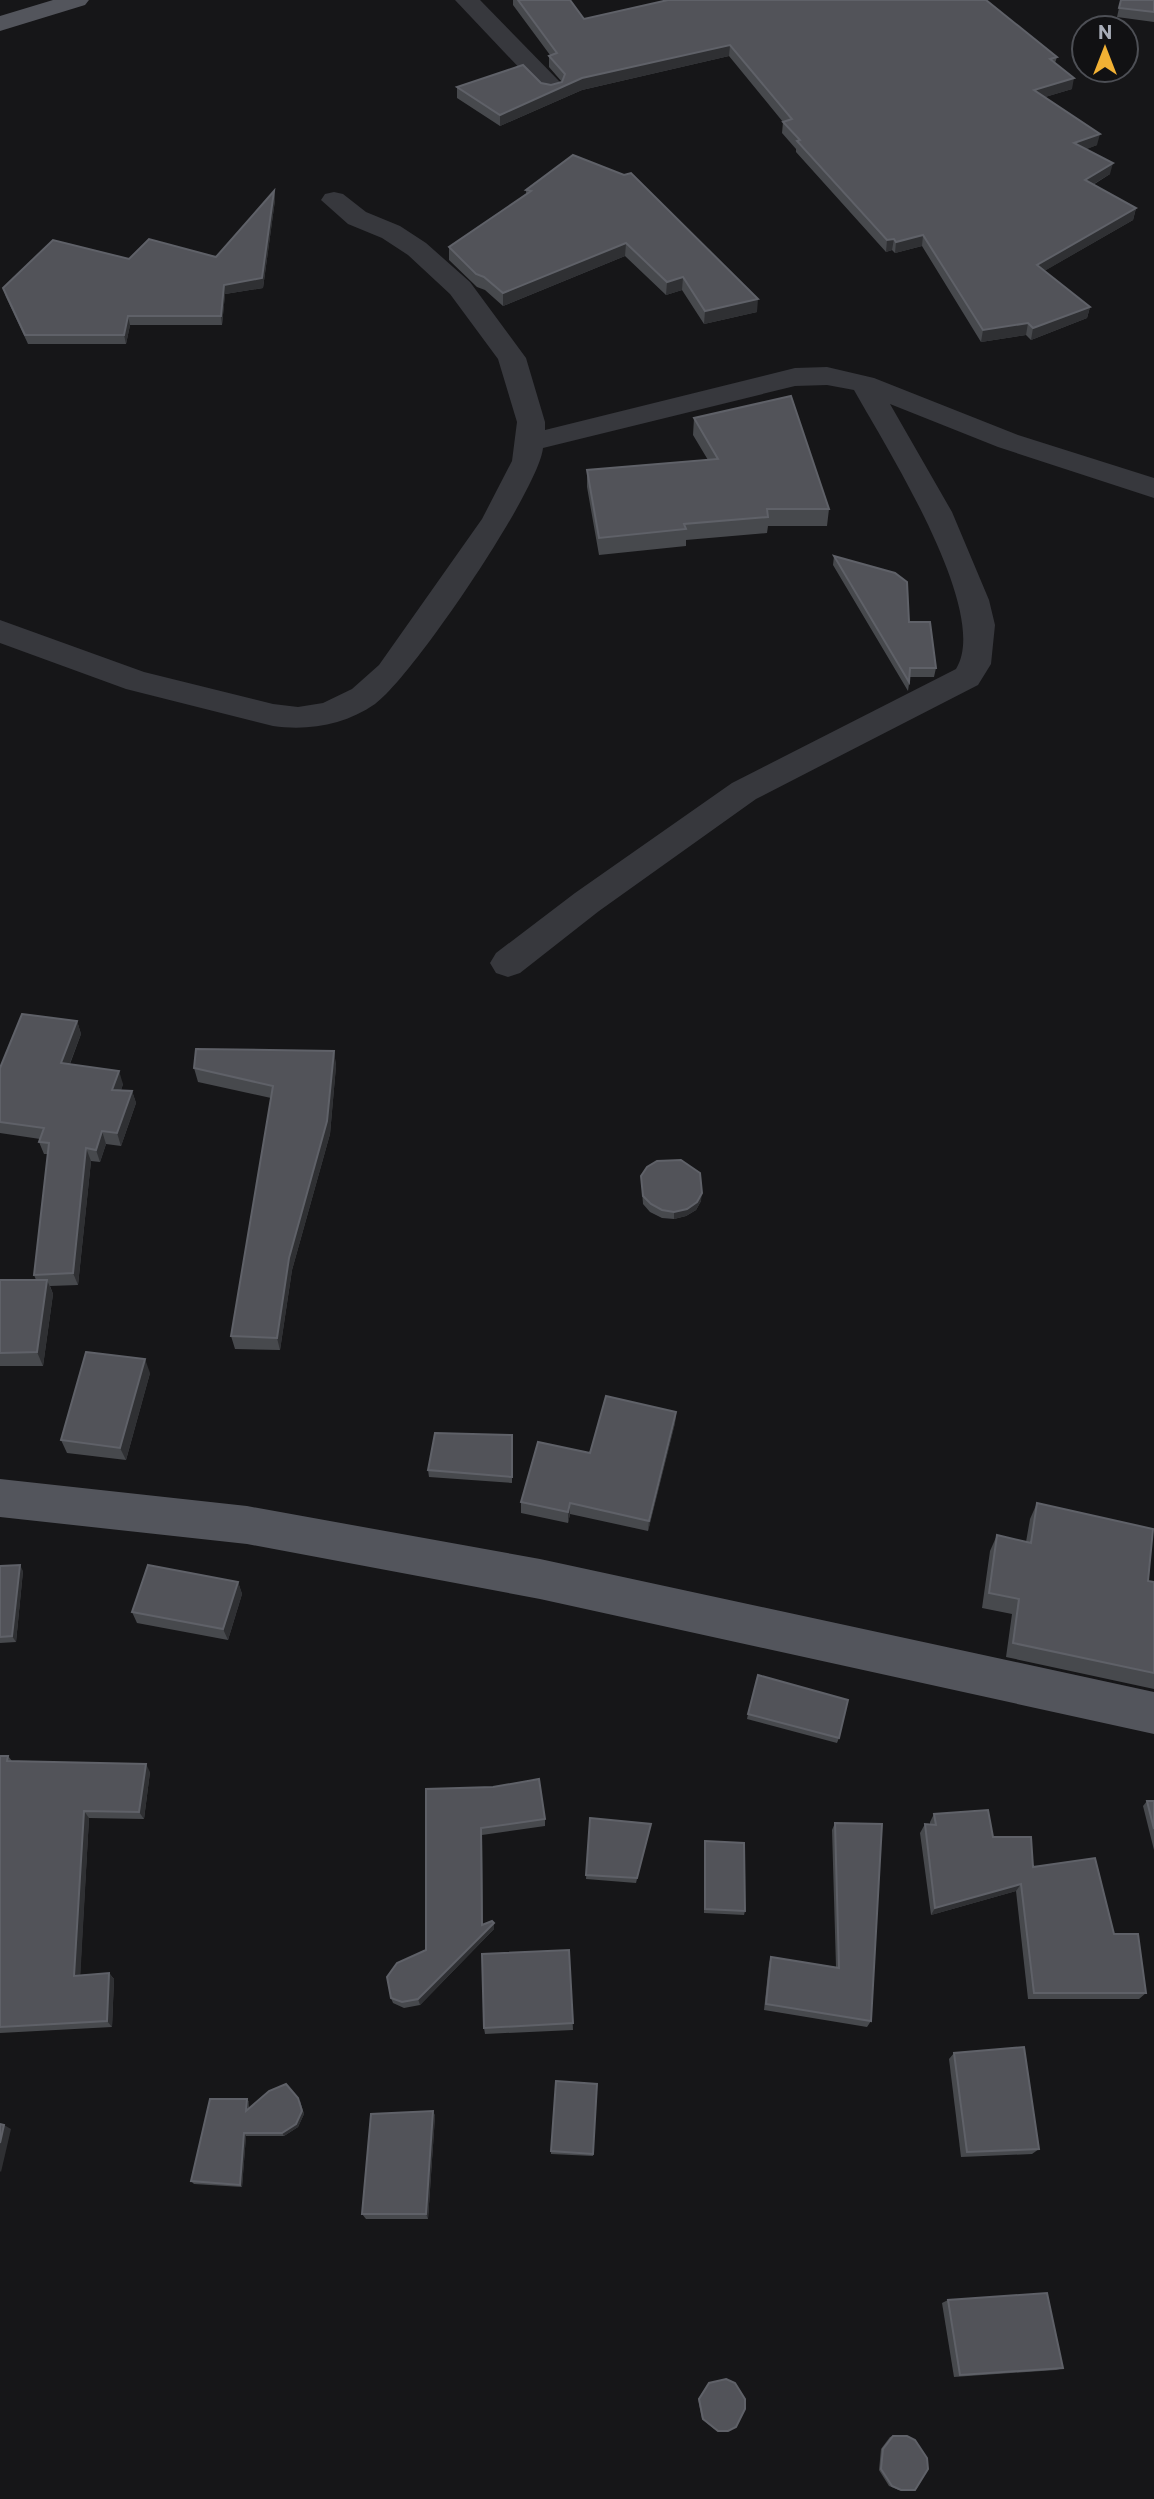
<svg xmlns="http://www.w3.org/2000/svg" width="1154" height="2499" viewBox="0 0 1154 2499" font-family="Commissioner,sans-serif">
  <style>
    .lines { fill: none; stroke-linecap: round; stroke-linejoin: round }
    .minor { fill: #37383d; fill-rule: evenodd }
    .major { fill: #53555c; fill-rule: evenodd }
    .wall { fill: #47494d }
    .shaded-wall { fill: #2f3033 }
    .building { fill: #525359; stroke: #5f6168; stroke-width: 2 }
  </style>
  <rect width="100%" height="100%" fill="#161618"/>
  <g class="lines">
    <g class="minor">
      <polygon points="455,0 480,0 560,82 563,87 560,92 551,94 542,92"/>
      <path d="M334 192 343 194 366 212 400 226 426 243 470 282 526 358 545 422V430L795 368 827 367 874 378 1018 435 1154 478V498L998 447 890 404 952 512 989 600 995 625 991 664 978 685 756 799 599 911 520 973 508 977 496 973 490 963 496 953 575 893 732 783 956 669C992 612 884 444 854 390L827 385 795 386 543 448C539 490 411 679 375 704 345 725 308 731 273 726L126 689 0 643V620L144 672 273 704 298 707 323 703 352 689 379 665 482 519 512 461 517 422 498 359 450 294 408 255 382 238 348 224 321 200 325 194Z"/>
    </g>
    <g class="major">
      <polygon points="53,0 89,0 85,5 0,31 0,16"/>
      <polygon points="0,1479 247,1506 540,1559 1154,1692 1154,1734 540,1599 247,1544 0,1517"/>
    </g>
  </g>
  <g class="wall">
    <polygon points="513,0 570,0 584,19 1057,57 1055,63 1072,89 1045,97 1097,145 1086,149 1110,174 1093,185 1136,208 1133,220 1044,271 1090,307 1087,318 1031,340 1026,335 981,342 922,246 895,253 892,250 886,252 796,152 796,149 782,133 783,122 729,56 582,90 500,126 457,98 457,87 541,83 551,85 562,82 549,67 549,56 550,55 513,5"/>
    <polygon points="1154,0 1154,22 1117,17 1119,8"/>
    <polygon points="526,190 757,312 704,324 682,290 666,295 625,256 503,306 485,290 477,287 449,260 449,247 526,194"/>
    <polygon points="274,191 275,200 263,288 225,294 222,325 130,325 126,344 28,344 6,297 3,288 129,259 216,257"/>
    <polygon points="694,418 829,509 827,526 768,526 767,533 686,540 686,546 599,555 587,487 587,470 708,460 693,435"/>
    <polygon points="834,556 909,622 936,668 934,677 910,677 908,691 833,565"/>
    <polygon points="77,1021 81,1034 70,1064 123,1084 121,1090 132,1091 136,1103 121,1146 106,1144 100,1162 91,1161 78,1285 50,1286 53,1294 43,1366 0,1366 0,1280 36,1280 34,1275 48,1154 44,1154 39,1142 40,1139 0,1133 0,1068"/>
    <polygon points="334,1051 336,1066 330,1134 292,1270 280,1350 235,1349 231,1336 271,1098 198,1082 194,1068"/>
    <polygon points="641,1176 701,1201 696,1210 686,1216 674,1219 662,1218 650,1212 643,1204"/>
    <polygon points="150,1373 126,1460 67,1453 61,1440"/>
    <polygon points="676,1412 675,1423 648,1531 570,1514 568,1523 521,1513 521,1502 590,1453"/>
    <polygon points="512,1435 512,1483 429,1477 428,1470"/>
    <polygon points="1037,1503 1148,1581 1154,1582 1154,1689 1006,1657 1012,1614 982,1608 990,1551 997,1535 1026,1542 1030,1519"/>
    <polygon points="0,1566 23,1571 16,1642 0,1643"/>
    <polygon points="238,1582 242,1594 228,1640 137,1623 132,1612"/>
    <polygon points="748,1714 839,1738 837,1743 747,1719"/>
    <polygon points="0,1756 8,1756 12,1761 150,1772 144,1819 89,1818 80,1975 109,1973 114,1979 112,2027 0,2033"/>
    <polygon points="426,1789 545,1819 545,1826 482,1835 483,1925 494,1929 420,2005 404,2008 393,2003 391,1998 426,1950"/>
    <polygon points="1147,1801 1154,1801 1154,1850 1143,1806"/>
    <polygon points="934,1814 993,1837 1033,1867 1114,1934 1146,1993 1139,1999 1028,1999 1016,1891 931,1915 920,1833 925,1824 930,1825 930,1822"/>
    <polygon points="590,1818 651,1824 636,1883 586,1879"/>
    <polygon points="835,1823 871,2021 867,2027 764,2010 769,1963 771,1957 836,1967 832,1830"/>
    <polygon points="705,1841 745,1911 744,1915 704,1913"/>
    <polygon points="569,1950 573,2030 485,2034 484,2028"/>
    <polygon points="954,2053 1039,2149 1032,2154 961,2157 949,2059"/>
    <polygon points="597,2084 593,2156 551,2154 551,2151"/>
    <polygon points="247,2099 249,2102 249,2108 300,2101 304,2114 298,2127 284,2136 246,2136 242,2187 194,2184 191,2181"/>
    <polygon points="433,2111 435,2116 428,2219 366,2219 362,2214"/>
    <polygon points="948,2300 1063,2368 1056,2370 954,2377 942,2303"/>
    <polygon points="709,2383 736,2427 727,2431 717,2431 702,2419 698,2399"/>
    <polygon points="893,2436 915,2490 899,2490 889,2486 879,2470 881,2449 890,2437"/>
  </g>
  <g class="shaded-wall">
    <polygon points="730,45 729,56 582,90 500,126 500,115 582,78"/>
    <polygon points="1074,78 1072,89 1032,101 1034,90"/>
    <polygon points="1100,134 1097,145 1072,155 1074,143"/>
    <polygon points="1113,163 1110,174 1082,191 1085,180"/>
    <polygon points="274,191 275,200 263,288 225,294 222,325 221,316 224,285"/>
    <polygon points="1136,208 1133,220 1034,277 1037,265"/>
    <polygon points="923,235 922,246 895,253 896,242"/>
    <polygon points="894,239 892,250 886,252 887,240"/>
    <polygon points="626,243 625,256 503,306 503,293"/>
    <polygon points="683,277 682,290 666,295 667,282"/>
    <polygon points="758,299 757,312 704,324 705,311"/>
    <polygon points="1090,307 1087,318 1031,340 1033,328"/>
    <polygon points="128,316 130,325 126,344 124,335"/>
    <polygon points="1028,323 1026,335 981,342 983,330"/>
    <polygon points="77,1021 81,1034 65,1076 61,1063"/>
    <polygon points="334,1051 336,1066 330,1134 292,1270 280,1350 277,1338 289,1258"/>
    <polygon points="119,1071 123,1084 117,1103 112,1090"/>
    <polygon points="132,1091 136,1103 121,1146 117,1133"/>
    <polygon points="102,1131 106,1144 100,1162 96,1150"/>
    <polygon points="86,1148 91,1161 78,1285 73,1273"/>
    <polygon points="702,1193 701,1201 696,1210 686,1216 674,1219 674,1212"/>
    <polygon points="47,1280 53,1294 43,1366 37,1352"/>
    <polygon points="145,1359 150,1373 126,1460 120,1448"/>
    <polygon points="676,1412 675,1423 648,1531 649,1521"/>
    <polygon points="570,1503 570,1514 568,1523 568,1512"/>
    <polygon points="20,1565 23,1571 16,1642 12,1636"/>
    <polygon points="238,1582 242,1594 228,1640 223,1629"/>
    <polygon points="146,1764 150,1772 144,1819 139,1812"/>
    <polygon points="84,1811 89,1818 80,1982 74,1976"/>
    <polygon points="481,1828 482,1835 483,1932 482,1925"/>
    <polygon points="1021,1884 1016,1891 931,1915 935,1908"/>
    <polygon points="494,1923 494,1929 420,2005 418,1999"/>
    <polygon points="109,1973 114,1979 112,2027 107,2021"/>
    <polygon points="298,2098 304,2114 298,2127 284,2136 282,2133"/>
    <polygon points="247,2099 249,2102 248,2114 246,2111"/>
    <polygon points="433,2111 435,2116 428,2219 426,2214"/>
    <polygon points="4,2125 11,2129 1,2172 0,2171 0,2143"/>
    <polygon points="244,2133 246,2136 242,2187 240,2185"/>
  </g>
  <g class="building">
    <polygon points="518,0 570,0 584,19 668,0 986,0 1057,57 1050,59 1074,78 1034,90 1100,134 1074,143 1113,163 1085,180 1136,208 1037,265 1090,307 1033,328 1028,323 983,330 923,235 896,242 894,239 887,240 797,141 800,140 783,122 792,119 730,45 582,78 500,115 457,87 523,65 541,83 551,85 562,82 565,74 549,56 557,53"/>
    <polygon points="1121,0 1154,0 1154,12 1119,8"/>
    <polygon points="573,155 624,175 631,173 758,299 705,311 683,277 667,282 626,243 503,293 484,277 476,274 449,247 531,191 526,190"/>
    <polygon points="274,191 262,278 224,285 221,316 128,316 124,335 25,335 3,288 53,240 129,259 149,239 216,257"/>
    <polygon points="791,396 829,509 767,509 768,517 684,524 686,529 599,538 587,470 718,459 694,418"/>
    <polygon points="834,556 895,573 907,582 909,622 930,622 936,668 910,668 909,682"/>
    <polygon points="22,1014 77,1021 61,1063 119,1071 112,1090 132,1091 117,1133 102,1131 96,1150 86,1148 73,1273 34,1275 49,1143 39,1142 44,1128 0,1122 0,1068"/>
    <polygon points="196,1049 334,1051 327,1121 289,1258 277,1338 231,1336 273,1086 194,1068"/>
    <polygon points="681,1160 700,1173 702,1193 697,1202 687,1209 674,1212 662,1210 651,1204 643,1196 641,1176 647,1167 657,1161"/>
    <polygon points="0,1280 47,1280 37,1352 0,1353"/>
    <polygon points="86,1352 145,1359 120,1448 61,1440"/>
    <polygon points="606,1396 676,1412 649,1521 570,1503 568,1512 521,1502 538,1442 590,1453"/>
    <polygon points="435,1433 512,1435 512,1477 428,1470"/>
    <polygon points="1037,1503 1153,1529 1148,1581 1154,1582 1154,1673 1013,1643 1019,1599 989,1593 997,1535 1031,1543"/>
    <polygon points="20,1565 12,1636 0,1637 0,1566"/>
    <polygon points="148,1565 238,1582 223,1629 132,1612"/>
    <polygon points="758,1675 848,1700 839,1738 748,1714"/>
    <polygon points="0,1756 8,1756 7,1761 146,1764 139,1812 84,1811 74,1976 109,1973 107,2021 0,2027"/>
    <polygon points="539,1779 545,1819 481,1828 482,1925 492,1921 494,1923 418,1999 402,2002 391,1998 387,1977 397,1963 426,1950 426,1789 493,1787"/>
    <polygon points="1147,1801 1154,1801 1154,1829"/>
    <polygon points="988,1810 993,1837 1031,1837 1033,1867 1095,1858 1114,1934 1138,1934 1146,1993 1034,1993 1021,1884 935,1908 925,1824 936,1825 934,1814"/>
    <polygon points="590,1818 651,1824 637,1878 586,1875"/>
    <polygon points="835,1823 882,1824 871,2021 766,2004 771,1957 839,1968"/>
    <polygon points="705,1841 744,1843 745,1911 705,1909"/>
    <polygon points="569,1950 573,2023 484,2028 482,1954"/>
    <polygon points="1024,2047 1039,2149 967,2152 954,2053"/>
    <polygon points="556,2081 597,2084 593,2154 551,2151"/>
    <polygon points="286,2084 298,2098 302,2111 296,2124 282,2133 244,2133 240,2185 191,2181 210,2099 247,2099 246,2111 269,2091"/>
    <polygon points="433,2111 426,2214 362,2214 371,2114"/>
    <polygon points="0,2124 4,2125 0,2143"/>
    <polygon points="1047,2293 1063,2368 960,2375 948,2300"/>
    <polygon points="726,2379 735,2383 745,2399 745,2409 736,2427 728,2431 718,2431 703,2419 699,2399 709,2383"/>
    <polygon points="893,2436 907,2436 915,2440 927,2458 928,2469 915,2490 901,2490 892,2486 881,2469 883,2449"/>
  </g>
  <g transform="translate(1105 49)"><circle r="33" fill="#111113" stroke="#4d4f55" stroke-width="2"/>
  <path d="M0-5L12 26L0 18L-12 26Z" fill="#f2b134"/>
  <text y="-10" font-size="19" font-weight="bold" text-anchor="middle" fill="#a8adb8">N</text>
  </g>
</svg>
